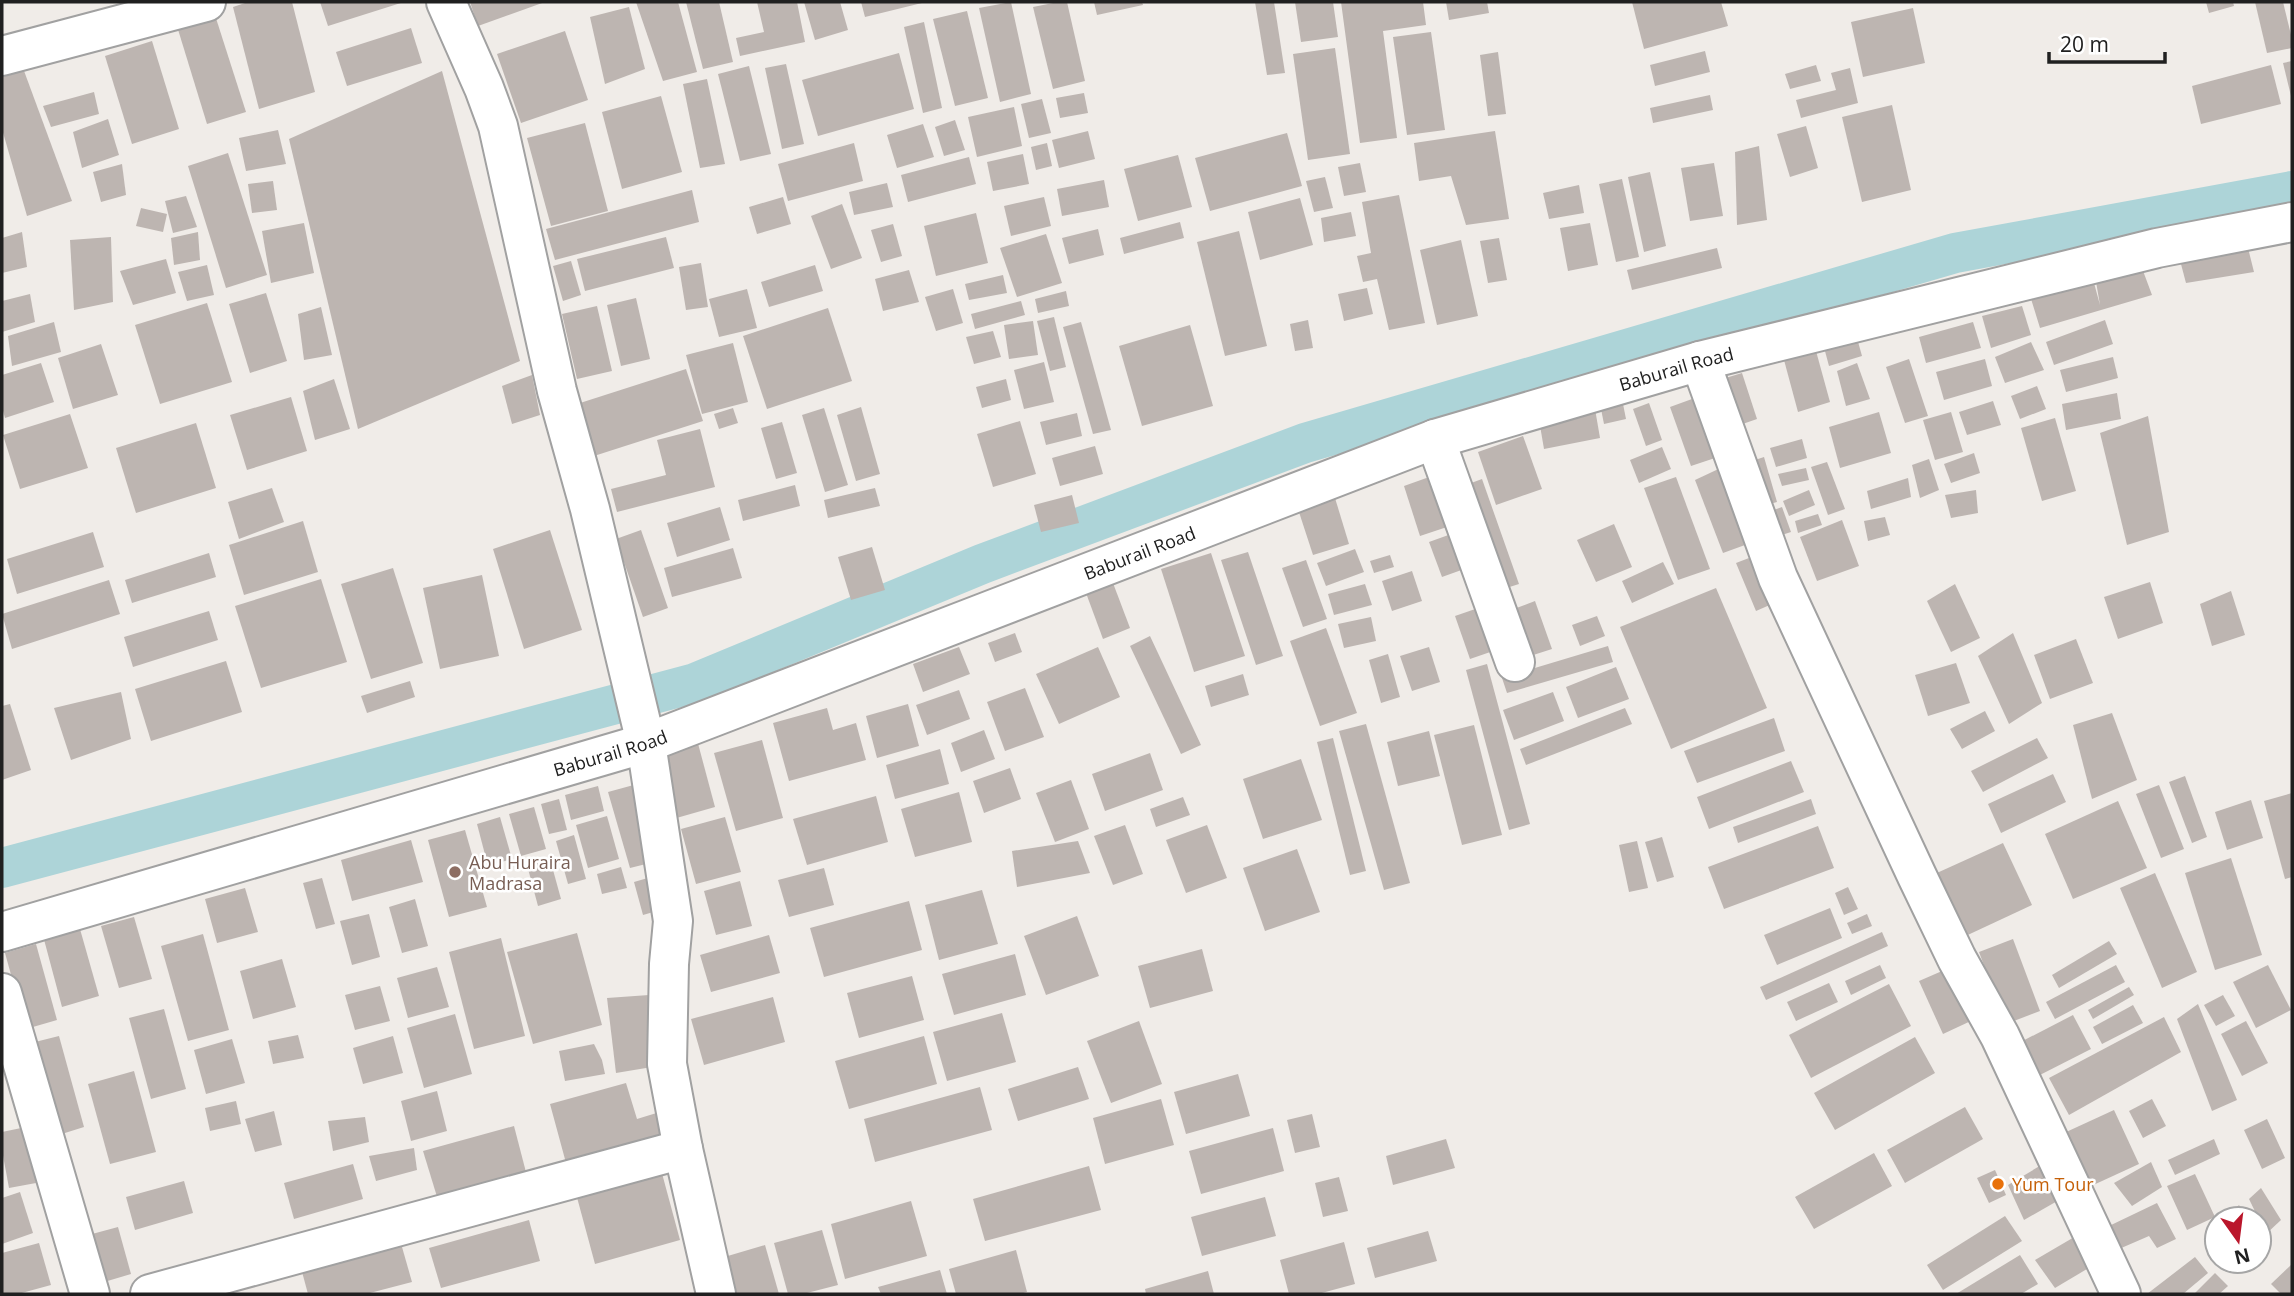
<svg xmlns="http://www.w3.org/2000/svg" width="2294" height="1296" viewBox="0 0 2294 1296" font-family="'Open Sans',sans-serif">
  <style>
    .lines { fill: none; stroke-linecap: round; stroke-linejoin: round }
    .canal { stroke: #add4d8; stroke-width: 40 }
    .building { fill: #bdb5b1 }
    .minor-casing { stroke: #a1a1a1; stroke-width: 42 }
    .minor { stroke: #fff; stroke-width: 38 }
    .education-dot { fill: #8d6e63; stroke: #fff; stroke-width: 2.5 }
    .food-dot { fill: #e8710a; stroke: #fff; stroke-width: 2.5 }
    .labels { text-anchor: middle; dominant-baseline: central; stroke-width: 5; stroke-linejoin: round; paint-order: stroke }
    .street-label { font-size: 18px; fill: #202020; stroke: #fff }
    .education-label { font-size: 18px; fill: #785e54; stroke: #fff; text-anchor: start }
    .food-label { font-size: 18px; fill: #c56008; stroke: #fff; text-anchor: start }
  </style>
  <rect width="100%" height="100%" fill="#f0ece8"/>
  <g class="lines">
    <polyline class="canal" points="2,868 695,683 982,564 1305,443 1955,253 2292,191"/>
  </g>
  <g class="building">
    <polygon points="248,2 292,2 315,92 259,109 233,7"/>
    <polygon points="320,2 404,2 328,26"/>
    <polygon points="470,2 545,2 478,26"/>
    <polygon points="636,2 678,2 697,72 663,81"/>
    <polygon points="686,2 719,2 733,62 703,69"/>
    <polygon points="757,2 797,2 805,42 740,56 736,38 764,32"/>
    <polygon points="804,2 840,2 848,30 815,40"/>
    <polygon points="861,2 922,2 922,3 865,17"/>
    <polygon points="1011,2 1031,94 1000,102 979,8"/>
    <polygon points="1058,2 1067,2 1085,81 1053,89 1033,7"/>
    <polygon points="1094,2 1142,2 1143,5 1097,15"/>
    <polygon points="1255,2 1274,2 1285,73 1267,75"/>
    <polygon points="1295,2 1333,2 1338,37 1301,42"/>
    <polygon points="1341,2 1423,2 1426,25 1383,31 1397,138 1360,143"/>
    <polygon points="1446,2 1487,2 1489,13 1449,20"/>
    <polygon points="1632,2 1721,2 1728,26 1644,49"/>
    <polygon points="2206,2 2233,2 2234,6 2209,13"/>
    <polygon points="2255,2 2283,2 2292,39 2292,48 2267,53"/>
    <polygon points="629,7 645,69 605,84 590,17"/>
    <polygon points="1913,8 1925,63 1863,77 1851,22"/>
    <polygon points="967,11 988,98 955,106 933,19"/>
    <polygon points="214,12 246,112 207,124 176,23"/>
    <polygon points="924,22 942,108 923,113 904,27"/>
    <polygon points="411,28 422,63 347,86 336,52"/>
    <polygon points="565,31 588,100 521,123 497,54"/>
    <polygon points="1431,32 1445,130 1407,135 1393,37"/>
    <polygon points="152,41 179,129 132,144 105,56"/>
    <polygon points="1335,48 1350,154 1308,160 1293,54"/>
    <polygon points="1705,51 1710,72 1655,86 1650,65"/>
    <polygon points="1498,52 1506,114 1488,116 1480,55"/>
    <polygon points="899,53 914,109 818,136 802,80"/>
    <polygon points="20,60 72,201 27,216 2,129 2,66"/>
    <polygon points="2292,61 2292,96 2291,96 2283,63"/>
    <polygon points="786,64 804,144 782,149 765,68"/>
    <polygon points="1816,65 1821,81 1790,89 1785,74"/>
    <polygon points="2271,65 2281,104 2201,124 2192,86"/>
    <polygon points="749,66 771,154 740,161 718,74"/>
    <polygon points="1850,68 1858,103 1801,118 1796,100 1836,90 1831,73"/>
    <polygon points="442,71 520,361 358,429 289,139"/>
    <polygon points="707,79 725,164 700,168 683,84"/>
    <polygon points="94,92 99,114 51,127 43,106"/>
    <polygon points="1084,93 1088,113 1060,118 1056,98"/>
    <polygon points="1710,95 1713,110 1653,123 1650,108"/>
    <polygon points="661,96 682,172 622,189 602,112"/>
    <polygon points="1042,99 1051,133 1029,138 1021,104"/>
    <polygon points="1892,105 1911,190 1862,202 1842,117"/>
    <polygon points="1014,107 1022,146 977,157 968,117"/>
    <polygon points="108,119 119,155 82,168 73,132"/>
    <polygon points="955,120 965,150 944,156 935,127"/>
    <polygon points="585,123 608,211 551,226 527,138"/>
    <polygon points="923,124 934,157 897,168 887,135"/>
    <polygon points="1806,126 1818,168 1790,177 1777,134"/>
    <polygon points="278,130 286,164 246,171 239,138"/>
    <polygon points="1088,131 1095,159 1059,168 1052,140"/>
    <polygon points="1495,131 1509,219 1466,225 1451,176 1419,181 1414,143"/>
    <polygon points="1287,133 1302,186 1210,211 1195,158"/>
    <polygon points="854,143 863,181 788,201 778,164"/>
    <polygon points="1047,143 1052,166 1036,170 1031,147"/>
    <polygon points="1759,146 1767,220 1737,225 1735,152"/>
    <polygon points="228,153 267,275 226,288 188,166"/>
    <polygon points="1023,154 1029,184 993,191 987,162"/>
    <polygon points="1178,155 1192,207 1138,221 1124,169"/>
    <polygon points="969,157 976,184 908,202 901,175"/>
    <polygon points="1360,163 1366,192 1344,196 1338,167"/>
    <polygon points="1714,163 1723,216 1690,221 1681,168"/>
    <polygon points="122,164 126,195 101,202 93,172"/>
    <polygon points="1650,172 1666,246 1644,252 1628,177"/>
    <polygon points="1325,177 1333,208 1314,212 1306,181"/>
    <polygon points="1622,179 1639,257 1616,262 1599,184"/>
    <polygon points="1104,180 1109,207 1062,216 1057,189"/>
    <polygon points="273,181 277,210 252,213 248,184"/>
    <polygon points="887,183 893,207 854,215 849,192"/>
    <polygon points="1579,185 1584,213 1549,219 1543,193"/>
    <polygon points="692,190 699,222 555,260 546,229"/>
    <polygon points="1399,195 1425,323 1389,330 1377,279 1363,282 1357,256 1371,253 1362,202"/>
    <polygon points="186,196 197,227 173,233 165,201"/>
    <polygon points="783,197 791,224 757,234 749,207"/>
    <polygon points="1044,197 1051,226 1011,236 1004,206"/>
    <polygon points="1300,198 1313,245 1260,260 1248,212"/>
    <polygon points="842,204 862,258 831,269 811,216"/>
    <polygon points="141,208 167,214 163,232 136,226"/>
    <polygon points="1351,212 1356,236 1324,242 1321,218"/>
    <polygon points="976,213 988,263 936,276 924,226"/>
    <polygon points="1180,222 1184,238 1124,254 1120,238"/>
    <polygon points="304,223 314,273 271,283 262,231"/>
    <polygon points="1590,223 1598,265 1568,271 1560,228"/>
    <polygon points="893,224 902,256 881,262 871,230"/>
    <polygon points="1098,229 1104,255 1069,264 1062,238"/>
    <polygon points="1239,231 1267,346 1225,356 1197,242"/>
    <polygon points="22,232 27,267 2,273 2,238"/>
    <polygon points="198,232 200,260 174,265 171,238"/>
    <polygon points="1046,234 1062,283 1017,297 1000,248"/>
    <polygon points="111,237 113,302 74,310 70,240"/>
    <polygon points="666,237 674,268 585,291 577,259"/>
    <polygon points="1499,238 1507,280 1488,283 1480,241"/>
    <polygon points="1461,240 1478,316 1437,325 1420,250"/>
    <polygon points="2246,240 2254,272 2186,283 2177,249"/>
    <polygon points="1717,248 1722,268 1632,290 1627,270"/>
    <polygon points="166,259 176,293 133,305 120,271"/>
    <polygon points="2139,260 2152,295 2040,328 2028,289 2091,272 2100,305 2094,270"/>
    <polygon points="571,261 581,295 563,301 553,266"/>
    <polygon points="701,263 708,307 686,310 679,267"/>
    <polygon points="207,265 214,295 187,301 178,272"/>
    <polygon points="815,265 823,291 769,307 761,282"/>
    <polygon points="909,270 919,302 883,311 875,279"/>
    <polygon points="1003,275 1007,293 969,300 965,284"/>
    <polygon points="1367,288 1373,314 1344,321 1338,294"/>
    <polygon points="747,289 757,328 719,337 709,299"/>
    <polygon points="953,289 963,323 936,331 925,297"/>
    <polygon points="1066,291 1069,306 1038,313 1035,299"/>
    <polygon points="266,293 287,361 250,373 229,304"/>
    <polygon points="30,294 35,322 2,332 2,301"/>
    <polygon points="636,298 650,359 621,366 607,305"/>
    <polygon points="1021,301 1025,315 975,329 971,314"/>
    <polygon points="207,303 232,382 160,404 135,325"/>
    <polygon points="597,306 612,371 577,379 562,314"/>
    <polygon points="2022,306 2031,335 1991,348 1982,316"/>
    <polygon points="321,307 332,355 304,360 298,314"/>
    <polygon points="828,308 852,381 767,409 743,336"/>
    <polygon points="1054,317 1066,367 1050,371 1037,321"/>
    <polygon points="1308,320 1313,348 1295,351 1290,324"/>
    <polygon points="2105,320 2113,344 2054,365 2046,342"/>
    <polygon points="1033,321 1038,355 1009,359 1004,325"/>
    <polygon points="54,322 61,352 12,366 8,336"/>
    <polygon points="1081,322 1111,430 1093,434 1063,327"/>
    <polygon points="1973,322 1981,348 1926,363 1919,337"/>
    <polygon points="1190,325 1213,406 1142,426 1119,346"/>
    <polygon points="993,331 1001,357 974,364 966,337"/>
    <polygon points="1855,331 1862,356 1829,366 1822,340"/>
    <polygon points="2031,342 2044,370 2005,383 1995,357"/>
    <polygon points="733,343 748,402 702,414 686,355"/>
    <polygon points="101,344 118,395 73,409 58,358"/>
    <polygon points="1816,351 1830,402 1798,412 1784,360"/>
    <polygon points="2113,357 2118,378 2066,392 2060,370"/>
    <polygon points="1909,359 1928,416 1905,423 1886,367"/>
    <polygon points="1985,359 1992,386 1944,400 1936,372"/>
    <polygon points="1044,362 1054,402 1024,409 1014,370"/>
    <polygon points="41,363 54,402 5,418 2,407 2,375"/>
    <polygon points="1857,363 1870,399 1846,406 1837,371"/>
    <polygon points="686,369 703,421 594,456 577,404"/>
    <polygon points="1742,373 1757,419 1734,427 1719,380"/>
    <polygon points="532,375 540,415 512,424 502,386"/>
    <polygon points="334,379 350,429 315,440 303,391"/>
    <polygon points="1006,379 1011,400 982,408 976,387"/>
    <polygon points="2037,386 2046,409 2020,419 2011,396"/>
    <polygon points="2117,393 2121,419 2066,430 2062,404"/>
    <polygon points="1703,395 1724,455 1691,466 1670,407"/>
    <polygon points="291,397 307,451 247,470 230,415"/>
    <polygon points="1622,399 1626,419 1604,424 1600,404"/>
    <polygon points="1993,401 2001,425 1967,435 1959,412"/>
    <polygon points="1594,403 1600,438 1544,449 1538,414"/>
    <polygon points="1649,403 1662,440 1646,446 1633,409"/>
    <polygon points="861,407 880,474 856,481 837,415"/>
    <polygon points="733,408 738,423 719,429 714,414"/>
    <polygon points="824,408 848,485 825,492 802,415"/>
    <polygon points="1879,412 1891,453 1840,468 1829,427"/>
    <polygon points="1951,412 1963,452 1935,460 1923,420"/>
    <polygon points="1077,413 1082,436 1046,445 1040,422"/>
    <polygon points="70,414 88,468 20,489 3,435"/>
    <polygon points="2148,416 2169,532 2127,545 2100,433"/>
    <polygon points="2055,418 2076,491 2042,501 2021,428"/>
    <polygon points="1020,421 1036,474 993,487 977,434"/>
    <polygon points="782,422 797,473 776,479 761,428"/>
    <polygon points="196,423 216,488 136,513 116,448"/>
    <polygon points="700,429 715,487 617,512 611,489 666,475 657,440"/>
    <polygon points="1523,436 1542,489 1496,505 1478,452"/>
    <polygon points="1802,439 1807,458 1776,467 1770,448"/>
    <polygon points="1095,446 1103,474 1060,486 1052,458"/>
    <polygon points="1662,447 1671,469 1639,483 1630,460"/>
    <polygon points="1974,453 1980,473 1951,483 1944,464"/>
    <polygon points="1764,457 1777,502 1759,507 1746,463"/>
    <polygon points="1929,459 1939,490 1920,498 1912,465"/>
    <polygon points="1827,462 1845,509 1828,515 1811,467"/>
    <polygon points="1727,465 1756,541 1723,553 1695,480"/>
    <polygon points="1806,468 1809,480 1782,486 1778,474"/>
    <polygon points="1432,476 1450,526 1420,536 1404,486"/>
    <polygon points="1676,477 1710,569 1678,580 1644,488"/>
    <polygon points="1908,478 1911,497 1871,509 1867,491"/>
    <polygon points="1482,479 1519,584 1500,590 1463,486"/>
    <polygon points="795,485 800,506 743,521 738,500"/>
    <polygon points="272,488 284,522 239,539 228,502"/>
    <polygon points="875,488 880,506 828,518 824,500"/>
    <polygon points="1809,490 1815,505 1789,516 1783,501"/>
    <polygon points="1976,490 1978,513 1951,518 1945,495"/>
    <polygon points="1072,495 1079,523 1041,532 1034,505"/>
    <polygon points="1335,498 1349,544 1313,555 1298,509"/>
    <polygon points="720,507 730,540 677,557 667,523"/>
    <polygon points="1782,507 1791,532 1769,539 1763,514"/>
    <polygon points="1818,514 1822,525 1798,533 1795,521"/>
    <polygon points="1885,517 1890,535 1868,541 1864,521"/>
    <polygon points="1842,520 1859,566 1817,581 1800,537"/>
    <polygon points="303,521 318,572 244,595 229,545"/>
    <polygon points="1614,524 1632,567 1596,582 1577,540"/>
    <polygon points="550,530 582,630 524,649 493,549"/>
    <polygon points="641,530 668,608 643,617 616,539"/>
    <polygon points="93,532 104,567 17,594 7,559"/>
    <polygon points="1454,533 1467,568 1442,577 1429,542"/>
    <polygon points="872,547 885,590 851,600 838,557"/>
    <polygon points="733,548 742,578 672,597 664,568"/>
    <polygon points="1355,549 1364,572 1326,586 1317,563"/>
    <polygon points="1248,552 1283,656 1256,665 1221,560"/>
    <polygon points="209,553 216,577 132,603 125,580"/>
    <polygon points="1211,553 1245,656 1194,672 1161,569"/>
    <polygon points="1762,553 1781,600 1756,611 1736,563"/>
    <polygon points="1390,555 1394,567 1374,573 1370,561"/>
    <polygon points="1306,560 1327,619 1303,627 1282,568"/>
    <polygon points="1663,562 1674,584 1632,603 1622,581"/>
    <polygon points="393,568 423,663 371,679 341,584"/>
    <polygon points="1412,571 1422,601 1392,611 1382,581"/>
    <polygon points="482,575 499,656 440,669 423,588"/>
    <polygon points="321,579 347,662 261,688 235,606"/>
    <polygon points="109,580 120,614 12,649 2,614"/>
    <polygon points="2150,582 2163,623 2118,639 2104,597"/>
    <polygon points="1113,583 1130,628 1103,639 1086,593"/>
    <polygon points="1365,584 1372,605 1334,615 1328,594"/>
    <polygon points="1955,584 1980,638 1951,652 1927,601"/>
    <polygon points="1716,588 1767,708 1671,749 1620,627"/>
    <polygon points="2231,591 2245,635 2212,646 2200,604"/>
    <polygon points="1535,601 1552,649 1527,657 1511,610"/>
    <polygon points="1484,606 1499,649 1470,659 1455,616"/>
    <polygon points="209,611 218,640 133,667 124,637"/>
    <polygon points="1597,616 1605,636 1580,646 1572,625"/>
    <polygon points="1371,617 1376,641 1344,648 1338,624"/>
    <polygon points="1326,628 1357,713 1320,726 1290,641"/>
    <polygon points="1015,633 1022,652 995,662 988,643"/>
    <polygon points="2013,633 2042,703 2009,724 1978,656"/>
    <polygon points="1150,636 1201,745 1181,754 1130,646"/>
    <polygon points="2076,639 2093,683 2050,699 2034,655"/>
    <polygon points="1608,646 1613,662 1507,693 1502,678"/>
    <polygon points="959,647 970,674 923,692 913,664"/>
    <polygon points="1098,647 1120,697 1059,724 1036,674"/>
    <polygon points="1429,647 1440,682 1412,691 1400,656"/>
    <polygon points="1388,654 1400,697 1381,703 1369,660"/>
    <polygon points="226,661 242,712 151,741 135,689"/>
    <polygon points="1956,663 1970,703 1928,716 1915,675"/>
    <polygon points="1487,664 1530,824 1509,830 1466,670"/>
    <polygon points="1616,667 1629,699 1578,718 1566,687"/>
    <polygon points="1243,674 1249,695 1211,707 1205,686"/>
    <polygon points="410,681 415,697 367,713 361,696"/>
    <polygon points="1025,688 1044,737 1005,751 987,702"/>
    <polygon points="959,690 970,719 927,735 916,705"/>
    <polygon points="121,692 131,739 71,760 54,708"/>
    <polygon points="1553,692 1564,721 1514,740 1503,710"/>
    <polygon points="10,704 31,770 2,780 2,706"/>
    <polygon points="908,704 919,746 877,758 866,716"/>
    <polygon points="827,708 833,730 856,723 866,760 789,781 773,723"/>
    <polygon points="1625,708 1632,724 1526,765 1520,749"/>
    <polygon points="1985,711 1995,731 1962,749 1950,729"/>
    <polygon points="2112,713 2137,780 2092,799 2073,725"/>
    <polygon points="1774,718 1785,751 1697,783 1684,751"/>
    <polygon points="1366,724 1410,883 1384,890 1339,731"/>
    <polygon points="1474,725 1502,835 1462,845 1434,735"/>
    <polygon points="984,730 995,759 961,772 951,743"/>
    <polygon points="1429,731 1440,776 1398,786 1387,742"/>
    <polygon points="696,736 715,807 673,819 653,748"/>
    <polygon points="1333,738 1366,871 1350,875 1317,742"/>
    <polygon points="2037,738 2048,758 1983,792 1971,771"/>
    <polygon points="762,740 783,818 736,831 714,753"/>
    <polygon points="940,749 949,784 895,799 886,765"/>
    <polygon points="1150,753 1163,790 1105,811 1092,774"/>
    <polygon points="1301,759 1322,820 1263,839 1243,779"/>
    <polygon points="1791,761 1804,792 1709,829 1697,797"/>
    <polygon points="1010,768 1021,799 984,813 973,781"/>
    <polygon points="2053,774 2066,802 2001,833 1988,804"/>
    <polygon points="2185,776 2207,837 2192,843 2169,782"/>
    <polygon points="1071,780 1089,829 1055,842 1036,793"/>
    <polygon points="641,783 662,860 630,868 608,792"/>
    <polygon points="2159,785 2184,849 2161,858 2136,794"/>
    <polygon points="598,786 604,811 571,820 565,795"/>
    <polygon points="959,792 972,842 915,857 901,809"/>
    <polygon points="2292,793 2292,877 2285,879 2264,801"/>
    <polygon points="876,796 888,842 807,865 793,819"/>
    <polygon points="1183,797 1190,815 1156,827 1150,809"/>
    <polygon points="559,799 567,830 549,834 541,804"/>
    <polygon points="1811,799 1816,814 1738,843 1733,827"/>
    <polygon points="2251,800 2263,838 2227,850 2215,812"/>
    <polygon points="2118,801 2147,868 2073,899 2045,834"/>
    <polygon points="534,807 546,849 521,856 509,814"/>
    <polygon points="607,816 619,859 588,868 576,825"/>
    <polygon points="500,817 512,859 488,866 477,824"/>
    <polygon points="725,817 741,872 696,884 681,829"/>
    <polygon points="1125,825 1143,874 1113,885 1094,836"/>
    <polygon points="1207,825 1227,878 1186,893 1166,840"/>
    <polygon points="1818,826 1834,868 1724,909 1708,867"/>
    <polygon points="465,830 487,907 449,917 428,840"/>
    <polygon points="574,835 586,879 568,884 556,841"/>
    <polygon points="1662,837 1674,877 1657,882 1645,842"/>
    <polygon points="411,840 423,882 352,901 341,860"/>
    <polygon points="1078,841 1090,873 1017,887 1012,851"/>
    <polygon points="1637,841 1648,888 1629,892 1619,845"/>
    <polygon points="2003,843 2032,905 1957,940 1928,877"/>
    <polygon points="1297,849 1320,912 1265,931 1243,868"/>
    <polygon points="2231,858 2262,955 2215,970 2185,873"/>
    <polygon points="550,859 561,899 538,906 527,865"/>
    <polygon points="621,867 627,888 602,894 597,874"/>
    <polygon points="824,868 834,905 789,917 778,880"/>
    <polygon points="2155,873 2197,972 2162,988 2120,888"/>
    <polygon points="658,875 667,908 643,915 634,882"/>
    <polygon points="322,878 335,924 316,929 303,883"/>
    <polygon points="740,881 752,926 716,935 704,891"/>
    <polygon points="1848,887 1858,909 1844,915 1835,893"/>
    <polygon points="245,888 258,932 217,943 205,899"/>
    <polygon points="982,890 998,944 939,960 925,905"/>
    <polygon points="415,899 428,946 402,953 389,907"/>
    <polygon points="909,901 922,950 824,977 810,928"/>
    <polygon points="1830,908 1842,938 1777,965 1764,935"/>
    <polygon points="369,914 380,957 352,965 340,921"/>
    <polygon points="1867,914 1872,926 1852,934 1847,923"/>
    <polygon points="1077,916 1099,976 1046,995 1024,936"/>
    <polygon points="134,917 152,979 119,988 101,926"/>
    <polygon points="78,922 99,996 62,1007 42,932"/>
    <polygon points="1882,932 1888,946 1766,1000 1760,987"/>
    <polygon points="577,933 602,1025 533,1044 507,952"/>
    <polygon points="203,934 229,1030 188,1041 161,946"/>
    <polygon points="769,935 780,973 711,992 700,955"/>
    <polygon points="501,938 525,1036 474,1049 449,952"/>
    <polygon points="2013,939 2040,1011 2006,1024 1979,952"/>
    <polygon points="2109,941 2117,954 2059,988 2052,975"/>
    <polygon points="36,944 57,1020 26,1029 5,953"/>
    <polygon points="1202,949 1213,991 1150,1008 1138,966"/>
    <polygon points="1015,954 1026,995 954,1015 942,974"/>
    <polygon points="282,959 296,1007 253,1019 240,971"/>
    <polygon points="1880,965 1886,978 1851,995 1845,981"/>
    <polygon points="2116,965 2125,982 2055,1019 2046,1002"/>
    <polygon points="2268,965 2291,1010 2256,1028 2233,982"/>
    <polygon points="437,967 449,1007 408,1018 397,978"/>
    <polygon points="1949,968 1973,1020 1943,1034 1919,981"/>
    <polygon points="912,976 924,1020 859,1038 847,993"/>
    <polygon points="1829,983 1838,1002 1796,1021 1787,1002"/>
    <polygon points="1889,984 1911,1026 1811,1078 1789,1035"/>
    <polygon points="380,986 390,1021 355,1030 345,995"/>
    <polygon points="2129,987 2134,995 2093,1019 2088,1010"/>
    <polygon points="649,995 658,1066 616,1073 607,998"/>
    <polygon points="2223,995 2235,1016 2216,1026 2204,1005"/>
    <polygon points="773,997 785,1042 704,1065 691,1019"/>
    <polygon points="2198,1004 2237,1100 2212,1111 2177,1019"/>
    <polygon points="2133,1005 2143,1023 2102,1044 2093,1027"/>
    <polygon points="164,1009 186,1089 151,1099 129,1018"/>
    <polygon points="1002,1013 1016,1062 947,1081 933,1032"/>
    <polygon points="455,1014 472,1074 424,1088 407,1028"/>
    <polygon points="2073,1015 2091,1049 2026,1082 2009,1048"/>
    <polygon points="2164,1017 2181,1052 2069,1115 2049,1078"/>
    <polygon points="1139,1021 1162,1084 1111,1103 1087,1041"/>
    <polygon points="2246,1021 2268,1063 2242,1076 2221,1034"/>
    <polygon points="298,1035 304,1058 273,1064 268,1041"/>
    <polygon points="59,1036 84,1127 49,1138 23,1045"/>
    <polygon points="393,1036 403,1073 363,1084 353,1048"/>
    <polygon points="924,1036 937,1084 849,1109 835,1061"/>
    <polygon points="1915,1037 1935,1073 1835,1130 1814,1093"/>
    <polygon points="232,1039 245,1083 206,1094 194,1050"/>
    <polygon points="594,1044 602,1060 605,1074 565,1081 559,1051"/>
    <polygon points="1078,1067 1089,1099 1018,1121 1008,1089"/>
    <polygon points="134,1071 156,1152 110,1164 88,1084"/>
    <polygon points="1238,1074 1250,1116 1186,1134 1174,1092"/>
    <polygon points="626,1083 637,1119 663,1111 672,1145 569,1174 550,1104"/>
    <polygon points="980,1087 992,1130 875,1162 864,1119"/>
    <polygon points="437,1091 447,1131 411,1141 401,1101"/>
    <polygon points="1161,1099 1174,1145 1105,1164 1093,1118"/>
    <polygon points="2152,1099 2166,1126 2143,1138 2129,1111"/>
    <polygon points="236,1101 241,1124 210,1131 205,1108"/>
    <polygon points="1965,1107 1983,1139 1905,1183 1887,1150"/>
    <polygon points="2114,1110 2139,1164 2089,1187 2064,1133"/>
    <polygon points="274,1111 282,1145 255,1152 245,1119"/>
    <polygon points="1312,1114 1320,1147 1295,1153 1287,1120"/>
    <polygon points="365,1117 369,1142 333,1151 328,1121"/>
    <polygon points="2267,1119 2285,1158 2262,1169 2244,1130"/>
    <polygon points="514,1126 527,1176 438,1200 423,1151"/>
    <polygon points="26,1127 36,1183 9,1188 2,1150 2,1132"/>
    <polygon points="1273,1128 1284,1171 1201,1194 1189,1151"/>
    <polygon points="1446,1139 1455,1168 1393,1185 1386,1156"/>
    <polygon points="2214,1139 2220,1154 2175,1175 2168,1160"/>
    <polygon points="414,1148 417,1170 376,1181 369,1156"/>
    <polygon points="1874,1153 1892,1186 1814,1229 1795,1197"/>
    <polygon points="2048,1161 2066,1196 2024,1220 2008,1185"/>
    <polygon points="2151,1162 2162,1187 2132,1206 2114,1183"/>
    <polygon points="353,1164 363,1199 294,1219 284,1183"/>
    <polygon points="660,1166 680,1240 595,1264 575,1190"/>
    <polygon points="1089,1166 1101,1210 985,1241 973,1199"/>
    <polygon points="1995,1170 2006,1195 1989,1203 1977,1178"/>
    <polygon points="2195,1174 2215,1217 2187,1230 2167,1186"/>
    <polygon points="1339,1177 1348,1211 1323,1217 1315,1183"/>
    <polygon points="184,1181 193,1213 135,1230 126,1197"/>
    <polygon points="2261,1188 2281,1220 2266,1234 2249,1199"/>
    <polygon points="20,1192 33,1233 2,1244 2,1198"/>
    <polygon points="1265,1197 1276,1236 1202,1256 1191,1217"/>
    <polygon points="911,1201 927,1256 845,1279 831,1224"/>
    <polygon points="2157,1203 2176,1239 2157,1248 2149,1236 2119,1249 2109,1226"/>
    <polygon points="2239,1205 2248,1219 2225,1219"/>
    <polygon points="2005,1216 2022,1241 1943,1290 1927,1265"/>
    <polygon points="529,1220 540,1261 441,1288 429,1248"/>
    <polygon points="118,1227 131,1274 94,1285 81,1237"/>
    <polygon points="2217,1228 2217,1254 2204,1241"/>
    <polygon points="822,1230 838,1285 803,1294 788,1294 774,1243"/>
    <polygon points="1428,1231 1437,1261 1375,1278 1367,1248"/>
    <polygon points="2076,1236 2092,1266 2055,1288 2035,1260"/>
    <polygon points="400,1240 412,1282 366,1294 308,1294 301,1268"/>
    <polygon points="1344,1242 1355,1284 1318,1294 1289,1294 1280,1260"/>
    <polygon points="39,1243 51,1285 18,1294 2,1294 2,1253"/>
    <polygon points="765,1245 779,1294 731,1294 721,1258"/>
    <polygon points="1016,1250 1027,1292 1020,1294 956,1294 949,1269"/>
    <polygon points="2020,1255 2038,1284 2021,1294 1956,1294"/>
    <polygon points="2195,1257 2208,1273 2183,1294 2147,1294"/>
    <polygon points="2292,1264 2292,1294 2281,1294 2271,1284"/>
    <polygon points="940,1270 947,1294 881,1294 878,1287"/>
    <polygon points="1208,1271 1214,1294 1146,1294 1145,1289"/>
    <polygon points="2215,1273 2228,1286 2219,1294 2194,1294"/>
  </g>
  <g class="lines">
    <defs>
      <g id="minor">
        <polyline points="446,2 484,88 498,126 557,391 590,509 646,743 673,921 669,964 667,1064 683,1149 716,1294"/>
        <polyline points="2,56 206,2"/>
        <polyline points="1700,361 1778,578 1917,876 1957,959 2000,1036 2121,1294"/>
        <polyline points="1435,439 1515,662"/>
        <path id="s1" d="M2 932 646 743 1435 439 1700 361 2157 248 2292 222"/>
        <polyline points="2,993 90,1294"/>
        <polyline points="150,1294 683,1149"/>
      </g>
    </defs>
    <use href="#minor" class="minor-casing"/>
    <use href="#minor" class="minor"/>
  </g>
  <circle class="education-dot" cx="455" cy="872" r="7"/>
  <circle class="food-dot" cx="1998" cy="1184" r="7"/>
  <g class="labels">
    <g class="street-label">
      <text stroke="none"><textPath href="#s1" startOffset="1768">Baburail Road</textPath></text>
      <text stroke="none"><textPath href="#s1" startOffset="1200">Baburail Road</textPath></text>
      <text stroke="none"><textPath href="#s1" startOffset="634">Baburail Road</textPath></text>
    </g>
    <g class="education-label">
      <text x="469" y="862">Abu Huraira<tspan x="469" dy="21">Madrasa</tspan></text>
    </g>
    <g class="food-label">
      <text x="2012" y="1184">Yum Tour</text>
    </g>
  </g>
  <rect width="2294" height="1296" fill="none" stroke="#202020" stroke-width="7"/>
  <g transform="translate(2238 1240) rotate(166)"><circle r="33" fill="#ffffff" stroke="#a6a6a6" stroke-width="2"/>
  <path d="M0-5L12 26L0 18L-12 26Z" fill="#ba162b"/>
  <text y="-10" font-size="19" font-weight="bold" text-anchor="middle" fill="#202020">N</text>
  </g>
  <path d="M2049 52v10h116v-10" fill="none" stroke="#202020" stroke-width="3.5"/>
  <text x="2060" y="52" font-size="21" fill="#202020" stroke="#ffffff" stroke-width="5" paint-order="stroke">20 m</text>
</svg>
